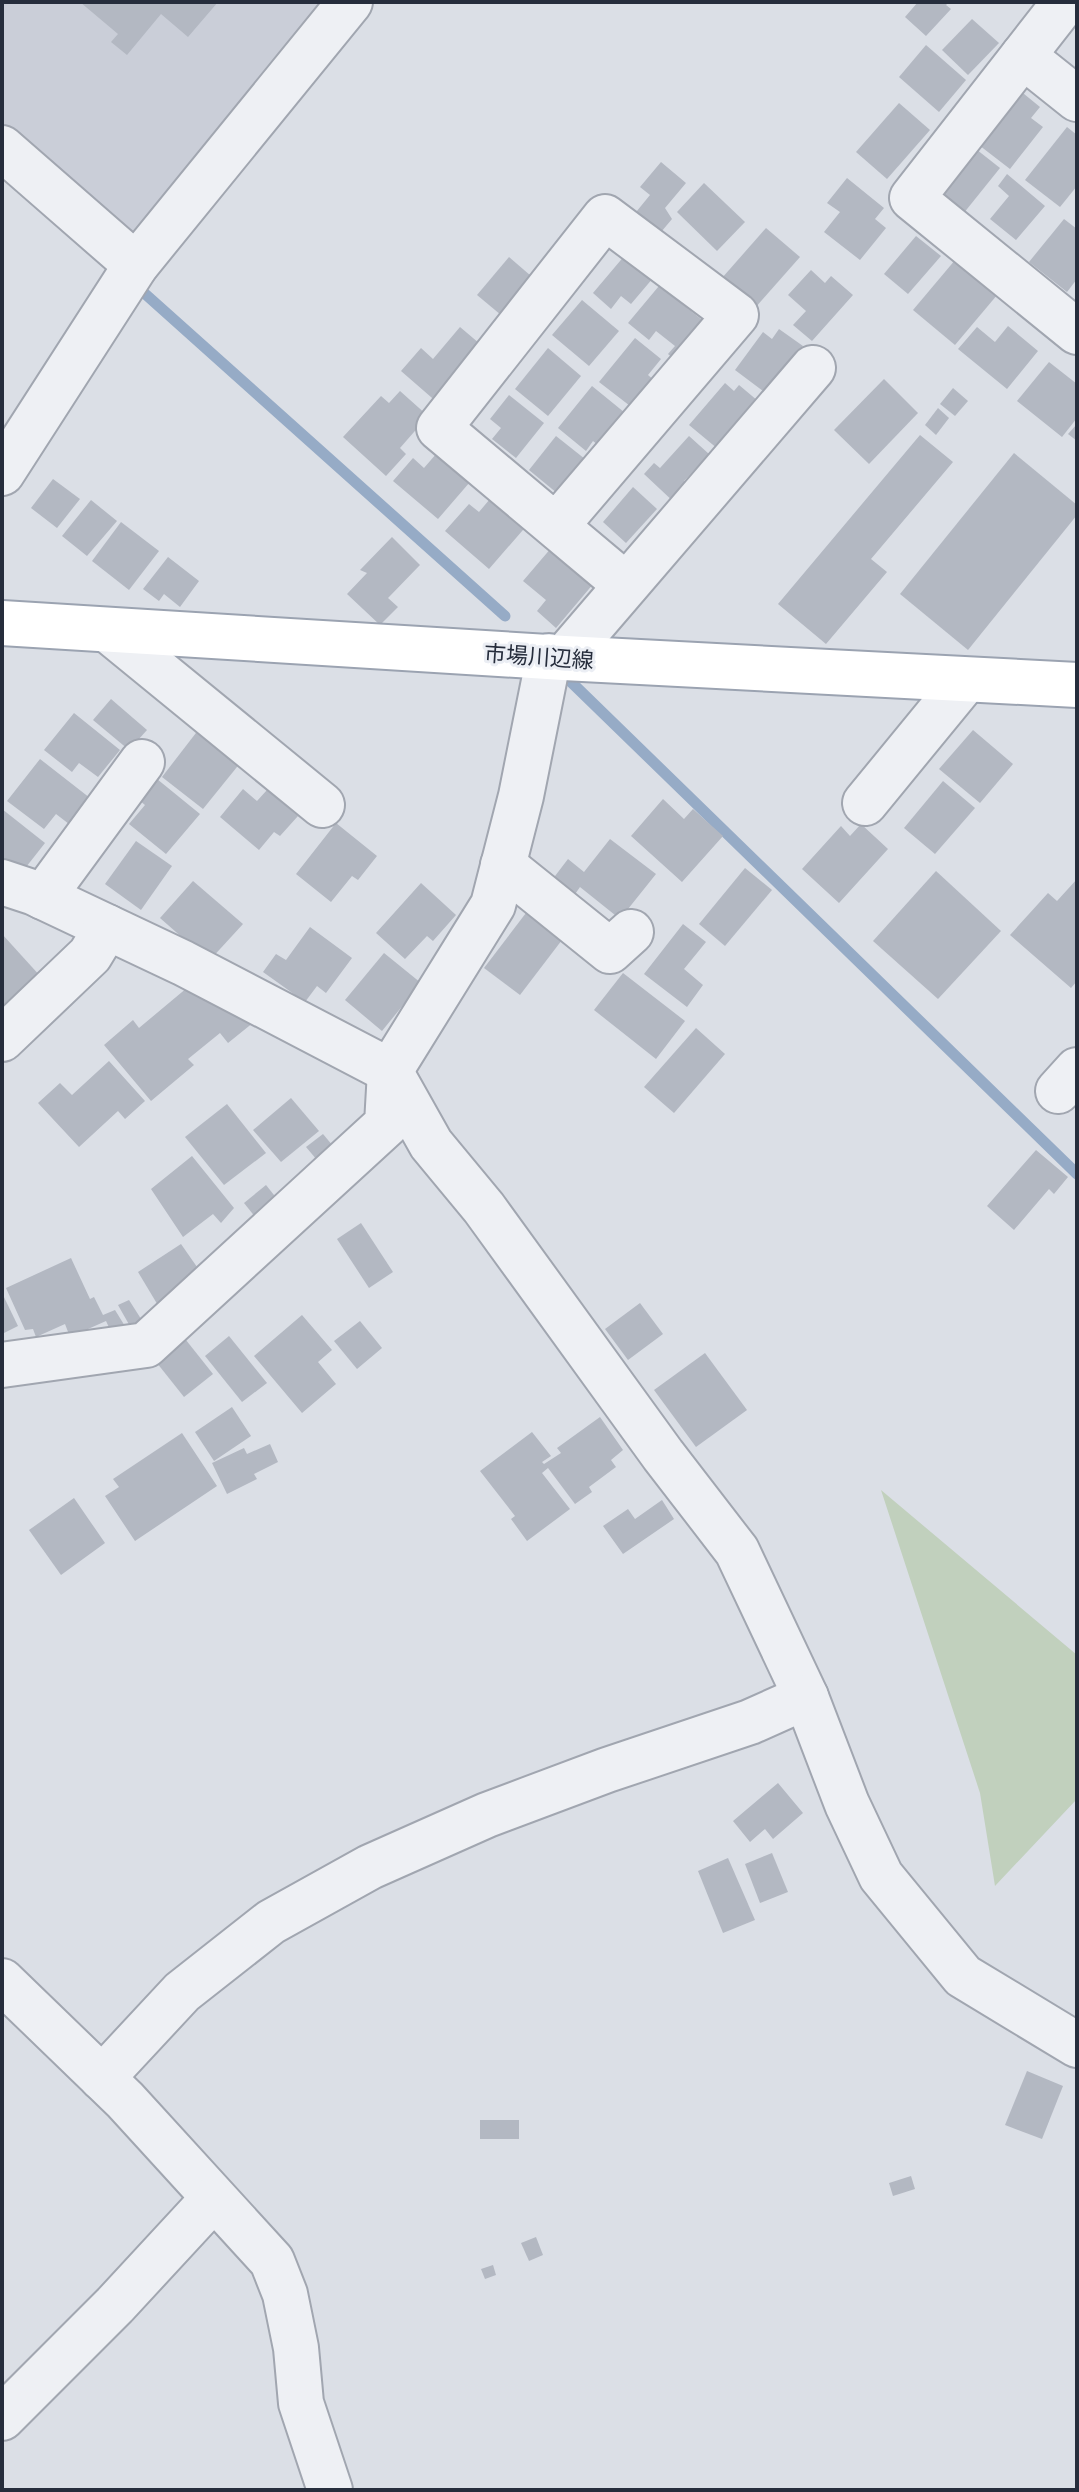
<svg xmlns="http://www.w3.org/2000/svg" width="1079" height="2492" viewBox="0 0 1079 2492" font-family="'Golos Text','Noto Sans JP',sans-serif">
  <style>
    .built { fill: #caced8 }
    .green { fill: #c1d0bd }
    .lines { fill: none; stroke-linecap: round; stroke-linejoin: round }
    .stream { stroke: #96abc6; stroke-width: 11 }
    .building { fill: #b3b8c2 }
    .minor-casing { stroke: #a1a6b0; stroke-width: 48 }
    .major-casing { stroke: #9ba3b1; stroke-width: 48 }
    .minor { stroke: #eef0f4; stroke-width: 44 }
    .major { stroke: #fff; stroke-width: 44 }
    .labels { text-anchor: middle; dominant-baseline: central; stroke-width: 6; stroke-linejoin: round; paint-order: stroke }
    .street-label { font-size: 22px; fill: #262d3c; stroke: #ebeef4 }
  </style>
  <rect width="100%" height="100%" fill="#dbdfe6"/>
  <polygon class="built" points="2,2 337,2 133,248 2,133"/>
  <polygon class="green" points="881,1490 1077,1655 1077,1799 995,1886 980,1793"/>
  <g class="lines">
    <g class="stream">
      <polyline points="143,292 505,616"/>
      <polyline points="568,679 1077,1174"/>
    </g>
  </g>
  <g class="building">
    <polygon points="80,2 218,2 188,37 161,14 127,55 111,42 118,34"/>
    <polygon points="918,2 949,2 946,5 951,9 926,36 905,17"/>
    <polygon points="972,19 999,43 968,75 942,50"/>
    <polygon points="926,45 966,80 939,112 899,77"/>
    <polygon points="1018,89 1040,107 1031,118 1043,127 1010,169 975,142"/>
    <polygon points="899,103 930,130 887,179 856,152"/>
    <polygon points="1067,127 1077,135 1077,186 1060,207 1025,180"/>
    <polygon points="967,142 1000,168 959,219 926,193"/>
    <polygon points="661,162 686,183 665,208 672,219 656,238 632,217 650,195 640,187"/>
    <polygon points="1007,174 1045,206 1016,240 990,219 1009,196 998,186"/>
    <polygon points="847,178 884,208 875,219 886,228 860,260 824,232 840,212 827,203"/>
    <polygon points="704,183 745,222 717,251 677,212"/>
    <polygon points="1064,219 1077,229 1077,279 1067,292 1029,262"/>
    <polygon points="766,228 800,257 755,308 722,278"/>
    <polygon points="916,236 941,256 908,294 884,274"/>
    <polygon points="631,248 659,271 631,304 621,296 611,309 593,293"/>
    <polygon points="961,253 1003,288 955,345 913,310"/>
    <polygon points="509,257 538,282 507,320 477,295"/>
    <polygon points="811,270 825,283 831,276 853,295 812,341 793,325 806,311 788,295"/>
    <polygon points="669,274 692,293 682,304 712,328 681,365 668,354 675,346 656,331 649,340 628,323"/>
    <polygon points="582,300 619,331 589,366 552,335"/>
    <polygon points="1008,326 1038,351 1007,389 958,349 977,327 995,342"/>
    <polygon points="460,327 486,349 439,404 401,371 421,348 433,359"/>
    <polygon points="779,329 803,346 793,359 775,400 735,370 763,332 772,339"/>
    <polygon points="635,338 661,359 648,375 656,382 634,409 599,382"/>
    <polygon points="548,348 581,376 548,416 515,389"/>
    <polygon points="1049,362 1077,384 1077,418 1062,437 1017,401"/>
    <polygon points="884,379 918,413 869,464 834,430"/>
    <polygon points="725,383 734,391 739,385 758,401 724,454 689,425"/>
    <polygon points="592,386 630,417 603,449 593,441 586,451 558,428"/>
    <polygon points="953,388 968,401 955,416 940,404"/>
    <polygon points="400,391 428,416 400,448 406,454 386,476 343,437 381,396 389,403"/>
    <polygon points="509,395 544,423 516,458 492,439 501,428 490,419"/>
    <polygon points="938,408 949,418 936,435 925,425"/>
    <polygon points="1077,424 1077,441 1068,434"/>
    <polygon points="920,435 953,462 871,559 887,572 826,644 778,604"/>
    <polygon points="556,436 590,463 563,498 529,470"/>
    <polygon points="689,436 709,454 684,481 690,487 676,504 644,474 654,463 660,468"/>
    <polygon points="443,446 476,475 438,519 393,481 413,458 424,468"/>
    <polygon points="1014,453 1077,505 1077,515 968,650 900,594"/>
    <polygon points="53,479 80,499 57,528 31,508"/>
    <polygon points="633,487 657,509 626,543 603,522"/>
    <polygon points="495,493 529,523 489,569 445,531 469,504 479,512"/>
    <polygon points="91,500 117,521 87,556 62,536"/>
    <polygon points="121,522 159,551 129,590 92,561"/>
    <polygon points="392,537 420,565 388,598 398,607 380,625 347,594 367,573 360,570"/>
    <polygon points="552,547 594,583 556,628 537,611 546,600 523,581"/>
    <polygon points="168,557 199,581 180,607 164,594 159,601 143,589"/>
    <polygon points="111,699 147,730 129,750 93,720"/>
    <polygon points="74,713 120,750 98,777 79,763 72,772 44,750"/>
    <polygon points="199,729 241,762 203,809 162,777"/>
    <polygon points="973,730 1013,764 980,803 939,769"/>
    <polygon points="40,759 90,798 69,824 56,814 44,829 7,801"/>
    <polygon points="157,779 200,814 166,854 129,824 145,805 139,800"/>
    <polygon points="943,781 975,808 935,854 904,828"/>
    <polygon points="243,789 257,801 267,790 298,816 280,836 274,832 259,850 220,817"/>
    <polygon points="663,799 684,819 693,809 723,836 682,882 631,836"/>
    <polygon points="2,809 45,843 19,876 2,862"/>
    <polygon points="336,823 377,856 358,880 352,876 331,902 296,874"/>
    <polygon points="861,824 888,849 839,903 802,869 841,826 850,836"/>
    <polygon points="610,839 656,874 620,919 580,887 573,897 552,880 568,859 584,872"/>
    <polygon points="136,841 172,866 141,910 105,884"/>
    <polygon points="745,868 772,890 725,946 699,924"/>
    <polygon points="936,871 1001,931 938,999 873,941"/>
    <polygon points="1077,879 1077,981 1071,988 1010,935 1048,893 1057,901"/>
    <polygon points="193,881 243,924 209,961 160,918"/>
    <polygon points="421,883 456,915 433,941 427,936 405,959 376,933"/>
    <polygon points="529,909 565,936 520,995 484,968"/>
    <polygon points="683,924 706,942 684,969 703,985 687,1007 644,974"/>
    <polygon points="310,927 352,958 326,993 317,986 305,1002 263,972 276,954 286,960"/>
    <polygon points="2,934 51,988 2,1033"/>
    <polygon points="384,953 421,983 382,1031 345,1000"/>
    <polygon points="623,973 685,1021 656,1059 594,1010"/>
    <polygon points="194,982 254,1022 228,1043 220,1033 188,1059 194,1065 151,1101 104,1045 133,1020 139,1028"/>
    <polygon points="696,1028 725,1054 674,1113 644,1087"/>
    <polygon points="109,1061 145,1101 125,1119 118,1111 79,1147 38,1103 60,1083 72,1095"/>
    <polygon points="291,1098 319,1131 281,1162 253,1130"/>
    <polygon points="227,1104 266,1153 224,1185 185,1137"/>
    <polygon points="323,1134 333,1146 317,1160 306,1147"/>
    <polygon points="1036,1150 1068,1177 1054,1194 1049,1189 1014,1230 987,1206"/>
    <polygon points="192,1156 234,1208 221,1223 213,1214 183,1237 151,1189"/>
    <polygon points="266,1185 282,1205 260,1223 244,1203"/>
    <polygon points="361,1223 393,1272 369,1288 337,1239"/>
    <polygon points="181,1244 204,1277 159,1307 138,1272"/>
    <polygon points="71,1258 90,1299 94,1297 103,1315 115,1310 128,1331 114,1338 106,1321 70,1337 65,1324 36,1337 33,1329 25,1330 6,1288"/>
    <polygon points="2,1293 18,1326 2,1334"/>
    <polygon points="129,1300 143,1322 131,1328 118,1305"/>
    <polygon points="640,1303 663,1334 628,1360 605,1329"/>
    <polygon points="302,1315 332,1350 318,1362 336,1384 302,1413 254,1356"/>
    <polygon points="360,1321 382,1348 357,1369 334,1341"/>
    <polygon points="178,1330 213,1374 184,1397 149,1353"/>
    <polygon points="229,1336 267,1383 242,1402 205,1356"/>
    <polygon points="705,1353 747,1410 696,1447 654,1390"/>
    <polygon points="232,1407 251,1436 214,1461 195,1432"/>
    <polygon points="600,1417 623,1450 611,1460 616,1467 589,1487 592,1492 575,1504 548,1468 542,1473 570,1509 527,1541 511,1519 515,1516 480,1471 532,1432 551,1456 542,1462 544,1464 561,1453 557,1448"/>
    <polygon points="182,1433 217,1486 135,1541 105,1496 119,1487 113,1479"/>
    <polygon points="270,1444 278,1462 254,1474 257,1479 227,1494 212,1463 244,1448 247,1454"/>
    <polygon points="74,1498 105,1543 61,1575 29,1530"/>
    <polygon points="662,1500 674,1519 623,1554 603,1526 628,1509 635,1519"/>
    <polygon points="778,1783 803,1813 773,1839 765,1829 750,1842 733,1821"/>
    <polygon points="772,1853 788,1892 760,1903 745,1864"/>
    <polygon points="728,1858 755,1920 723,1933 698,1871"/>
    <polygon points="1027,2071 1063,2086 1042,2139 1005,2125"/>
    <rect x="480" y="2120" width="39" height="19"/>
    <polygon points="911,2176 915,2189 893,2196 889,2183"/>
    <polygon points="536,2237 543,2255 529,2261 521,2243"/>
    <polygon points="493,2265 496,2275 485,2279 481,2269"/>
  </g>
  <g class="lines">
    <defs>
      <g id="minor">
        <polyline points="1065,2 912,198 1077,332"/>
        <polyline points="1023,56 1077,99"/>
        <polyline points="2,148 136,265"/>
        <polyline points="2,473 136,265 350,2"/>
        <polyline points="556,526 736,315 605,217 439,428 626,585"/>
        <polyline points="109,631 322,805"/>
        <polyline points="564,658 813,368"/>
        <polyline points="865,803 965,681"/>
        <polyline points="503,865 610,951 631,932"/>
        <polyline points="2,882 35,893 183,963 390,1071 431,1144 484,1208 663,1455 737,1551 806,1697 847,1804 881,1876 963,1976 1077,2045"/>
        <polyline points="43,897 142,762"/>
        <polyline points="2,1039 90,955 107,927"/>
        <polyline points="1058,1091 1077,1070"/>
        <polyline points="2,1365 146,1345 387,1124 390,1071 493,905 521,796 549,656"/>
        <polyline points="2,1981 125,2100 272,2261 285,2294 296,2348 301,2403 330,2490"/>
        <polyline points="102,2078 182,1992 271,1922 370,1867 487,1815 607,1770 750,1722 806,1697"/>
        <polyline points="2,2418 115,2305 213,2199"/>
      </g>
      <polyline id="major" points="2,623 564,658 1077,685"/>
    </defs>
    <use href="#minor" class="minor-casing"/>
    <use href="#major" class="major-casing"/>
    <use href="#minor" class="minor"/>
    <use href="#major" class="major"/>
  </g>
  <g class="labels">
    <g class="street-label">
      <text transform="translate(539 656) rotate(4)">市場川辺線</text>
    </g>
  </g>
  <rect width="1079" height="2492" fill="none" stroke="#262d3c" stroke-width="8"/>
</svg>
